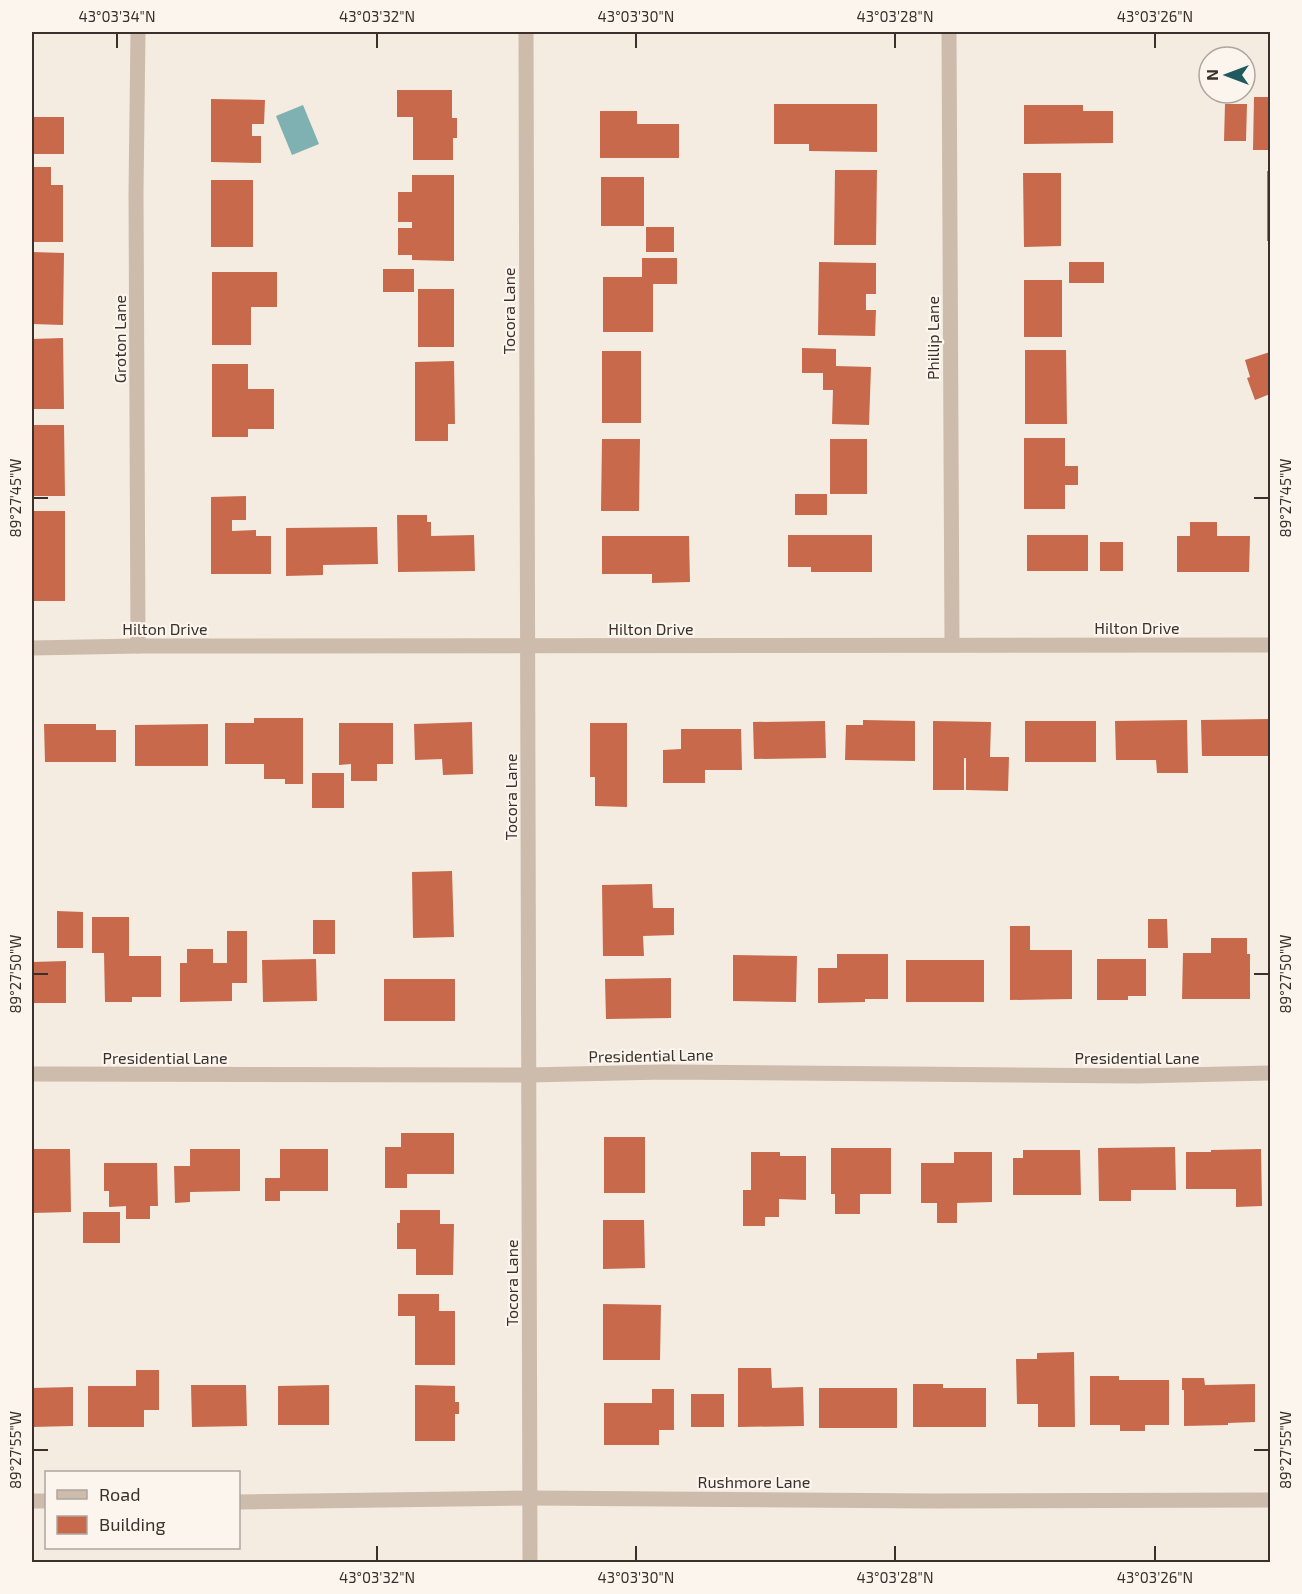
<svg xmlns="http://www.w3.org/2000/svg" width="1302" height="1594" viewBox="0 0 1302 1594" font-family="'Exo 2',sans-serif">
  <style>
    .water { fill: #7fb0b2 }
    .building { fill: #c8694b }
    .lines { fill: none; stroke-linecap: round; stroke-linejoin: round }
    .street { stroke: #cdbbac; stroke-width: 15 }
    .ticks { fill: none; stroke: #3b302b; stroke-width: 2 }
    .labels { text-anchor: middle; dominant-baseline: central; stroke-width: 4.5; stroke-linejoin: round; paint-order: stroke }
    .street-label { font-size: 16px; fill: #3b302b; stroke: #fbf5ee }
    .neatline { fill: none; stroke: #3b302b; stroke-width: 2 }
    .ticks-label { font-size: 15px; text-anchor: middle; fill: #3b302b }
  </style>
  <rect width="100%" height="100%" fill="#f4ebe1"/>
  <polygon class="water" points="303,105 319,144 292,155 276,116"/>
  <g class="building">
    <polygon points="397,90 452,90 452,118 457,118 457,138 453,138 453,160 413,160 413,117 397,117"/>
    <polygon points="1254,97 1270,97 1270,150 1253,150"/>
    <polygon points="211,99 265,100 264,124 252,124 252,136 261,136 261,163 211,162"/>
    <polygon points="774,104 877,104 877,152 809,151 809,144 774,144"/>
    <polygon points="1225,104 1247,104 1246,141 1224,141"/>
    <polygon points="1024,105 1083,105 1083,111 1113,111 1113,143 1024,144"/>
    <polygon points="600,111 637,111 637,124 679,124 679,158 600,158"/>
    <rect x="32" y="117" width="32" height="37"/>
    <polygon points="32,167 51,167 51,185 63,185 63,242 32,242"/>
    <polygon points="835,170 877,170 876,245 834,245"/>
    <rect x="1267" y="171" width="3" height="70"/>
    <polygon points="1023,173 1061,173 1061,246 1024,247"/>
    <polygon points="412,175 454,175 454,261 412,260 412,255 398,255 398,228 412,228 412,222 398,222 398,192 412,192"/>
    <rect x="601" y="177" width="43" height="49"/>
    <rect x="211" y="180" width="42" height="67"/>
    <rect x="646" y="227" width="28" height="25"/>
    <polygon points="32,252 64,253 63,325 32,324"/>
    <polygon points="642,258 677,258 677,284 653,284 653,332 603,332 603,277 642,277"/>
    <polygon points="819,262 876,263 876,294 866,294 866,310 876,310 875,336 818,335"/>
    <rect x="1069" y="262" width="35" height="21"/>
    <rect x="383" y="269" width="31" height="23"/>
    <polygon points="212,272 277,272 277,307 251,307 251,345 212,345"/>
    <rect x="1024" y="280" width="38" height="57"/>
    <rect x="418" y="289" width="36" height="58"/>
    <polygon points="63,338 64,409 32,409 32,339"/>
    <polygon points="802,348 836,349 836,366 871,367 869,425 832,424 833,390 823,390 823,373 802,373"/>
    <polygon points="1025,350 1066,350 1067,424 1025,424"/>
    <rect x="602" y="351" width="39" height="72"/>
    <polygon points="1270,352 1270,394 1255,400 1247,378 1250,377 1245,360"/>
    <polygon points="454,361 455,424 448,424 448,441 415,441 415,362"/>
    <polygon points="212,364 248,364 248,389 274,389 274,429 248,429 248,437 212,437"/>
    <polygon points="32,425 64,425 65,496 32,496"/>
    <polygon points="1024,438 1065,438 1065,466 1078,466 1078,485 1065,485 1065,509 1024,509"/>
    <polygon points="602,439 640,439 639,511 601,511"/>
    <rect x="830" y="439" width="37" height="55"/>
    <rect x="795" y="494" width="32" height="21"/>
    <polygon points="246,496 246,520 232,520 232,531 256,530 256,536 271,536 271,574 211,574 211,497"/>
    <rect x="32" y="511" width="33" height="90"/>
    <polygon points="397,515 427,515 427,522 431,522 431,536 474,535 475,571 398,572"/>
    <polygon points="1190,522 1217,522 1217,536 1250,536 1249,572 1177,572 1177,536 1190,536"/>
    <polygon points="377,527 378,564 323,565 323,575 286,576 286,528"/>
    <polygon points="788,535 872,535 872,572 811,572 811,567 788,567"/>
    <rect x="1027" y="535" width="61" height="36"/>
    <polygon points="602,536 689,536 690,582 652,583 652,574 602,574"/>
    <rect x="1100" y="542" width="23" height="29"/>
    <polygon points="254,718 303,718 303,784 285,784 285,779 264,779 264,764 225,764 225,723 254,723"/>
    <polygon points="1270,719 1270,756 1202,756 1201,720"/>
    <polygon points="863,720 915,721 915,761 845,760 846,725 863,725"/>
    <polygon points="1187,720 1188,773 1157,773 1156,760 1116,760 1115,721"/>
    <polygon points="825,721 826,758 754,759 753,722"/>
    <polygon points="933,721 991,722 990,757 1009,757 1008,791 966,790 966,758 964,758 964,790 933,790"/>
    <rect x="1025" y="721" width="71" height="41"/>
    <polygon points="472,722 473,774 443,775 442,759 415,760 414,724"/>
    <polygon points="339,723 393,723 393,764 377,764 377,781 351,781 351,764 339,765"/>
    <polygon points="590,723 627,723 627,807 595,806 595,777 590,777"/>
    <polygon points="44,724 96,724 96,730 116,730 116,762 45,762"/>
    <polygon points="208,724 208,766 135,766 135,725"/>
    <polygon points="681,729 741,729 742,770 705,770 705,783 663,783 663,750 681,749"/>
    <rect x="312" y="773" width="32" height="35"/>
    <polygon points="452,871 454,937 413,938 412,872"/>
    <polygon points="652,884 653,908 674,908 674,935 643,936 644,956 603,956 602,885"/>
    <polygon points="57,911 83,912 83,948 57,948"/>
    <polygon points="92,917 129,917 129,956 161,956 161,997 132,997 132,1002 105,1002 104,953 92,953"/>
    <polygon points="1148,919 1167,919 1168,948 1148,948"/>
    <rect x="313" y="920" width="22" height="34"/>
    <polygon points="1010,926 1030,926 1030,950 1072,950 1072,999 1010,1000"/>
    <polygon points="227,931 247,931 247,983 232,983 232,1001 180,1002 180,963 187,963 187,949 213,949 213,963 227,963"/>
    <polygon points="1211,938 1247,938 1247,954 1250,954 1250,999 1182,999 1183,953 1211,953"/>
    <polygon points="837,954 888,954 888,999 865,999 865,1002 818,1003 818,968 837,968"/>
    <polygon points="733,955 797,956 796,1002 733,1001"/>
    <polygon points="316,959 317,1001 263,1002 262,960"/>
    <polygon points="1097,959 1146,959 1146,996 1128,996 1128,1000 1097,1000"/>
    <rect x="906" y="960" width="78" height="42"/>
    <polygon points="66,961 66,1003 32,1003 32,962"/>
    <polygon points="671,978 671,1018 606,1019 605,979"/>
    <rect x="384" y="979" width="71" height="42"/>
    <polygon points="401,1133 454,1133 454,1174 407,1174 407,1188 385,1188 385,1147 401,1147"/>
    <rect x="604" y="1137" width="41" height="56"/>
    <polygon points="1175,1147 1176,1190 1131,1190 1131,1201 1099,1201 1098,1148"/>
    <polygon points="831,1148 891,1148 891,1194 860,1194 860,1214 835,1214 835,1194 831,1194"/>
    <polygon points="32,1149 70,1149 71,1212 32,1213"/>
    <polygon points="190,1149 240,1149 240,1191 190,1192 190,1202 175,1203 174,1166 190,1166"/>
    <polygon points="280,1149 328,1149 328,1191 280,1191 280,1201 265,1201 265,1178 280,1178"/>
    <polygon points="1261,1149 1262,1206 1236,1207 1236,1189 1186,1189 1186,1152 1211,1152 1211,1150"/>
    <polygon points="1023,1150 1080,1150 1081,1195 1013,1195 1013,1158 1023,1158"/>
    <polygon points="751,1152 780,1152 780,1156 806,1156 806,1200 779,1199 779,1217 765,1217 765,1226 743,1226 743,1190 751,1190"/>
    <polygon points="954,1152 992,1152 992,1202 957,1203 957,1223 937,1223 937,1203 921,1203 921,1163 954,1163"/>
    <polygon points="104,1163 157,1163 158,1206 150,1206 150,1219 126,1219 126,1206 109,1207 109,1191 104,1191"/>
    <polygon points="400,1210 440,1210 440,1224 454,1224 453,1275 416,1275 416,1249 397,1249 397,1223 400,1223"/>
    <rect x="83" y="1212" width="37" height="31"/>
    <polygon points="603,1220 644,1220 645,1268 603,1269"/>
    <polygon points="398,1294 439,1294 439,1311 455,1311 455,1365 415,1365 415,1316 398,1316"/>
    <polygon points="603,1304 661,1305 660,1360 603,1360"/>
    <polygon points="1074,1352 1075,1427 1038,1427 1038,1404 1017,1404 1016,1359 1037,1359 1037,1353"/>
    <polygon points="738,1368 771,1368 772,1388 803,1387 804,1426 738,1427"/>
    <polygon points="136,1370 159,1370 159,1410 144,1410 144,1427 88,1427 88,1386 136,1386"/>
    <polygon points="1090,1376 1119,1376 1119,1380 1169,1380 1169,1425 1145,1425 1145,1431 1120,1431 1120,1425 1090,1425"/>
    <polygon points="1182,1378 1204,1378 1205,1385 1255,1384 1255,1422 1228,1423 1228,1425 1184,1426 1184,1390 1182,1390"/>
    <polygon points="913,1384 943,1384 943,1388 986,1388 986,1427 913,1427"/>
    <polygon points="191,1385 246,1385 247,1426 192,1427"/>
    <polygon points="329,1385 329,1425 278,1425 278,1386"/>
    <polygon points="415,1385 455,1386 455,1402 459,1402 459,1414 455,1414 455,1441 415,1441"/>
    <polygon points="73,1387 73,1426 32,1427 32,1388"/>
    <rect x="819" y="1388" width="78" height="40"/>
    <polygon points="652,1389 674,1389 674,1430 659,1430 659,1445 604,1445 604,1403 652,1403"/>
    <rect x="691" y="1394" width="33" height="33"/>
    <rect x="608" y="1560" width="48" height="2"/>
  </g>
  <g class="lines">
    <g class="street">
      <polyline points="138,32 136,192 138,646"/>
      <polyline points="526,32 530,1562"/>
      <polyline points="949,32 952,645"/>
      <polyline points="32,648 138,646 1270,645"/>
      <polyline points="32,1074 528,1075 665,1072 1137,1076 1270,1073"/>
      <polyline points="32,1501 46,1501"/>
      <polyline points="238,1502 531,1498 933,1501 1270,1500"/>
    </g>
  </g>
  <path class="ticks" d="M117 33V48M377 33V48M636 33V48M895 33V48M1155 33V48M33 498H48M1254 498H1269M33 974H48M1254 974H1269M33 1450H48M1254 1450H1269M377 1546V1561M636 1546V1561M895 1546V1561M1155 1546V1561"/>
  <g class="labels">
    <g class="street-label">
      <text transform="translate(508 311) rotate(-90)">Tocora Lane</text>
      <text transform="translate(932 338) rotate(-90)">Phillip Lane</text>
      <text transform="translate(119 339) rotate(-90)">Groton Lane</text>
      <text x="1137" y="627">Hilton Drive</text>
      <text x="165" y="628">Hilton Drive</text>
      <text x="651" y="628">Hilton Drive</text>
      <text transform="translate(510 797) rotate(-90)">Tocora Lane</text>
      <text transform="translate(651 1055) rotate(-1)">Presidential Lane</text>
      <text x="165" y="1057">Presidential Lane</text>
      <text x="1137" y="1057">Presidential Lane</text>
      <text transform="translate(511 1283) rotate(-90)">Tocora Lane</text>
      <text x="754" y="1481">Rushmore Lane</text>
    </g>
  </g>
  <rect width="1302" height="1594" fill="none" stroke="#fbf5ee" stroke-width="66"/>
  <rect x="45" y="1471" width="195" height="78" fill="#fbf5ee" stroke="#aea6a0" stroke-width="1.5"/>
  <rect x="57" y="1490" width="30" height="9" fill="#cdbbac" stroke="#aea6a0" stroke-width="1.5"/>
  <text x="99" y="1501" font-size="18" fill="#3b302b">Road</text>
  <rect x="57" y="1516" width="30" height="18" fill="#c8694b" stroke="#aea6a0" stroke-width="1.5"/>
  <text x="99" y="1531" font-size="18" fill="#3b302b">Building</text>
  <g transform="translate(1227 75) rotate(270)"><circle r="28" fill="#fbf5ee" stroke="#aea6a0" stroke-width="1.5"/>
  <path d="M0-4.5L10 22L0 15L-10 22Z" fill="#1f5a5e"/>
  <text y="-9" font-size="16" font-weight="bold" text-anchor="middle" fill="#3b302b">N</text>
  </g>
  <rect x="33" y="33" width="1236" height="1528" class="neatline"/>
  <g class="ticks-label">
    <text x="117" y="22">43°03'34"N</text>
    <text x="377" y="22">43°03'32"N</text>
    <text x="636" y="22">43°03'30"N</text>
    <text x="895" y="22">43°03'28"N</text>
    <text x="1155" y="22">43°03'26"N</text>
    <text transform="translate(1286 498) rotate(-90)" y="5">89°27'45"W</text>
    <text transform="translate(16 498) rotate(-90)" y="5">89°27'45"W</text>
    <text transform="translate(1286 974) rotate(-90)" y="5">89°27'50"W</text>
    <text transform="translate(16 974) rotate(-90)" y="5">89°27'50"W</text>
    <text transform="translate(1286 1450) rotate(-90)" y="5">89°27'55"W</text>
    <text transform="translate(16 1450) rotate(-90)" y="5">89°27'55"W</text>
    <text x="377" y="1583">43°03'32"N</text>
    <text x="636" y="1583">43°03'30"N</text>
    <text x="895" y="1583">43°03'28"N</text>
    <text x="1155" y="1583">43°03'26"N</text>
  </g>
</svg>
